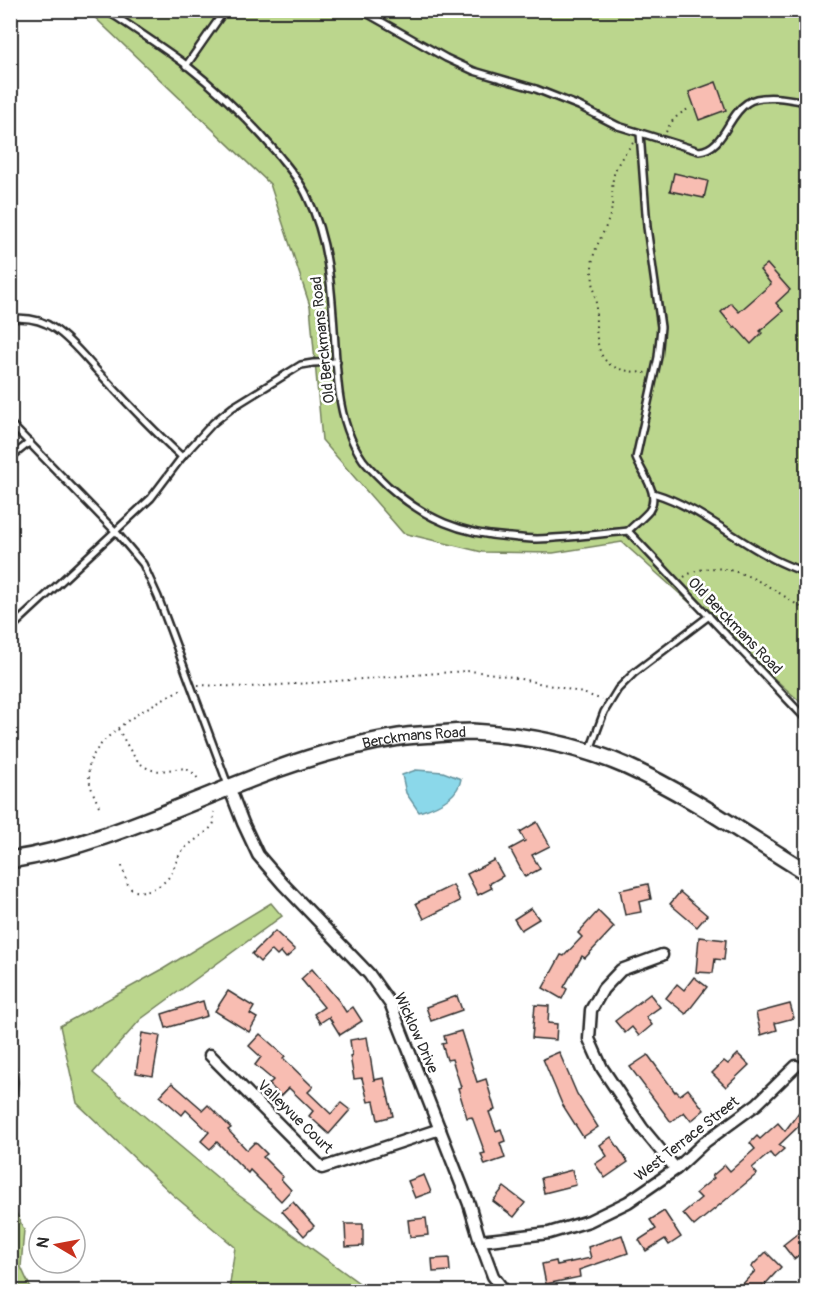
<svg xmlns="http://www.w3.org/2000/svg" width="817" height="1302" viewBox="0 0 817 1302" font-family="Pangolin,sans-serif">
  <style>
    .green { fill: #bbd68d; stroke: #73805c; stroke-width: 1.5 }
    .water { fill: #8bd8ea; stroke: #65939e; stroke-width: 1.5 }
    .building { fill: #f8bdb2; stroke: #2b2b2b; stroke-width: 1.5 }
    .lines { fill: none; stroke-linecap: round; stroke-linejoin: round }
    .service-casing { stroke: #2b2b2b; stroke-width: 10 }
    .minor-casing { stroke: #2b2b2b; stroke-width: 15 }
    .secondary-casing { stroke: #2b2b2b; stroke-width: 20 }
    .path { stroke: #2b2b2b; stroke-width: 2; stroke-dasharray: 1.5 4.5; stroke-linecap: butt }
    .service { stroke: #fff; stroke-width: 5 }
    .minor { stroke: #fff; stroke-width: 10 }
    .secondary { stroke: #fff; stroke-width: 15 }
    .labels { text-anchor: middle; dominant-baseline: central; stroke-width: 5; stroke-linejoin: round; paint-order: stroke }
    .street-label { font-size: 15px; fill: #2b2b2b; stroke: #fff }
  </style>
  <rect width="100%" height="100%" fill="#fff"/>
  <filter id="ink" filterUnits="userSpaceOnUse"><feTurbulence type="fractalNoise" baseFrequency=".0167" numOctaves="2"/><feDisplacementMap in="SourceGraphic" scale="12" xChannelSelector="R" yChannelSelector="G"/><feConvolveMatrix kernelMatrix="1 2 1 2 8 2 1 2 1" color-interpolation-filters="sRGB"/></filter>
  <g filter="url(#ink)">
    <g class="green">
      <polygon points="88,11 806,11 806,707 622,542 553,553 482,552 403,533 322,440 310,306 270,184"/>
      <polygon points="271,903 282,916 141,1019 93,1073 237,1194 370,1291 229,1291 235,1247 172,1194 77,1103 60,1026 163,969"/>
      <polygon points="11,1205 13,1206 24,1230 21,1267 32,1291 11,1291"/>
    </g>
    <path class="water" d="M416 770 443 772 461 779C458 798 436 807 419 812L406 793 402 775Z"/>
    <g class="building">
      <polygon points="716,82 726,110 699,120 689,92"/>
      <polygon points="674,173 708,181 704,198 670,191"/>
      <polygon points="767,264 790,290 776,303 783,311 760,331 762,333 751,344 735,326 734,328 721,312 731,303 739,312 771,284 760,270"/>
      <polygon points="537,822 550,846 532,855 540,869 525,877 510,849 525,841 520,832"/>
      <polygon points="494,860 503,876 489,884 492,888 478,895 467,874"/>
      <polygon points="648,884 651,899 639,902 641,912 625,915 620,890"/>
      <polygon points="453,885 460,901 424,919 416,903"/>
      <polygon points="680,892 707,915 697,927 670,904"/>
      <polygon points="531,908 539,919 521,930 514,919"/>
      <polygon points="598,911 614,927 585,958 582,956 564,987 567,989 562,999 543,988 561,955 564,956 582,937 578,933"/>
      <polygon points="275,931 295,950 286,958 281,952 277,956 271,950 260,962 252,954"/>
      <polygon points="699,937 726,940 724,960 715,959 713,973 696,972"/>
      <polygon points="312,969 339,1001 346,1012 353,1007 362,1021 340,1035 329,1017 320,1023 314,1014 324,1007 301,979"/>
      <polygon points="694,977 707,987 686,1014 666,998 677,984 684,990"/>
      <polygon points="228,991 254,1007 250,1014 257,1018 249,1032 215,1011"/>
      <polygon points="650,994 660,1007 646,1017 652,1025 639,1036 632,1027 625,1033 615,1021"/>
      <polygon points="457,996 462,1010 431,1021 426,1007"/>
      <polygon points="203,1001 207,1016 166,1028 162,1014"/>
      <polygon points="790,1004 794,1018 775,1023 777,1030 761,1035 756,1013"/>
      <polygon points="535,1005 549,1006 548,1023 557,1024 556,1040 532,1038"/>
      <polygon points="461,1031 477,1082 486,1079 495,1110 489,1112 496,1131 501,1129 505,1141 500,1143 505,1158 485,1165 481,1154 485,1153 472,1117 467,1118 458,1088 461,1087 452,1059 447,1060 442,1044 446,1043 444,1036"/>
      <polygon points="142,1033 160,1036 153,1076 136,1073"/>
      <polygon points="260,1034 285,1056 283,1058 313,1087 308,1092 331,1114 341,1103 350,1110 329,1134 309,1116 313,1111 289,1088 281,1096 269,1084 273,1080 255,1065 261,1057 249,1046"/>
      <polygon points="367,1037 374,1080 384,1078 393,1116 378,1120 374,1101 368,1102 362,1078 354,1079 350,1056 352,1055 350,1040"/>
      <polygon points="559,1052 577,1094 598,1127 583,1137 562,1104 543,1059"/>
      <polygon points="738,1054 749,1065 726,1087 712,1073 724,1061 728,1064"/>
      <polygon points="648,1055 675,1092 676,1091 680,1095 688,1089 704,1110 691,1121 684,1112 671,1122 630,1067"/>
      <polygon points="172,1083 203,1110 208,1105 231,1128 228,1130 247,1150 255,1142 267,1154 263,1157 283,1177 281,1179 291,1190 281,1201 250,1170 248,1173 217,1142 210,1149 201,1141 209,1132 186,1110 182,1115 160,1096"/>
      <polygon points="799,1112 807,1117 807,1130 800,1125 779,1145 784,1149 774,1158 770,1153 752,1168 757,1174 694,1226 683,1213 701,1198 696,1193 714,1178 712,1176 725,1165 730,1171 755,1149 750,1143 757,1136 760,1139 778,1123 785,1131"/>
      <polygon points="611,1137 628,1162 605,1178 595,1164 607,1156 600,1145"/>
      <polygon points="572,1170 576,1185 544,1193 541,1178"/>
      <polygon points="424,1175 431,1192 415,1198 408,1181"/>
      <polygon points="504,1187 525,1203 514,1217 493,1201"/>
      <polygon points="293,1202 314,1226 304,1236 282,1211"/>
      <polygon points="664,1211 681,1237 669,1245 665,1239 646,1251 639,1240 656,1229 650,1220"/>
      <polygon points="426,1218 428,1235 410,1237 408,1220"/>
      <polygon points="345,1224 363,1224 363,1246 346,1247"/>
      <polygon points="807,1226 807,1249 794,1259 783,1245"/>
      <polygon points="622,1235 628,1253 579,1270 580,1277 546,1284 542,1264 556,1261 557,1265 591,1258 588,1247"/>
      <polygon points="766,1252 781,1267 758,1292 735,1292 755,1271 751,1267"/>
      <polygon points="449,1258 450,1271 433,1272 432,1259"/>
    </g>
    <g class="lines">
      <defs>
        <g id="service">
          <path d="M106 10C133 28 159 45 185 64 218 90 249 120 276 152 287 166 300 180 307 196 337 257 331 327 339 392 342 415 349 440 363 460 370 469 380 478 388 486 425 519 461 534 510 537 519 538 528 539 537 539 567 538 598 534 628 531L806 719"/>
          <path d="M361 10 446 58 474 71 536 89 579 106 618 126 699 151C724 149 727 116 747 103 761 93 791 99 806 102"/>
          <polyline points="186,66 225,10"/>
          <path d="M10 319C26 317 42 320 55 329 74 342 88 362 104 378 129 405 155 432 182 457"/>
          <polyline points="10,423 116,532 143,564 158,597 228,785"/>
          <polyline points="10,458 30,442"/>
          <path d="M653 493C696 506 729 535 768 556 780 563 794 568 806 573"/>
          <path d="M628 531C634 525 643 518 649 511 661 494 642 474 636 458L658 357 661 327 647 227 640 133"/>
          <polyline points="10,629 151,498 182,457 213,423 233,407 301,365 313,363 337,362"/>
          <polyline points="590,750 604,712 618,689 634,673 709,616"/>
          <polyline points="10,1058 14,1082 10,1119"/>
        </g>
        <g id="minor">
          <polyline points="229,787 243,823 258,855 283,884 369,974 391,1005 469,1204 480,1241 493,1276 505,1292"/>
          <polyline points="662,955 621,970 603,989 591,1010 589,1039 602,1068 642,1128 676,1169"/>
          <polyline points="210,1055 322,1168 440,1129"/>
          <polyline points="480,1241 549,1233 589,1221 628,1202 676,1169 705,1142 757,1104 796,1066"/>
          <polyline points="805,1292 806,1291"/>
        </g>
        <g id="secondary">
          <path id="s1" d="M10 860C95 847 172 809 251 779 299 760 348 745 399 737 411 735 423 735 435 734 447 733 460 732 472 732 524 735 578 745 626 766 690 795 747 836 806 872"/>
        </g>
      </defs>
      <use href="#service" class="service-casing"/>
      <use href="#minor" class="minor-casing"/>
      <use href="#secondary" class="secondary-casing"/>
      <g class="path">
        <path d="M666 132C671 120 679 113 691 108"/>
        <path d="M633 143C625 153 615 165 613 179 611 191 614 204 610 215 606 230 596 244 593 258 590 274 595 289 596 304 596 321 594 350 607 362 616 371 634 372 647 373"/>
        <path d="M684 577C723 551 774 589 806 611"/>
        <path d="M198 685 248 687 311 683 465 671C491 672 517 678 543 684 563 688 583 692 602 700"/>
        <path d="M118 729C126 741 133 761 147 768 166 778 186 756 199 781"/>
        <path d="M99 806C93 793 87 781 89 766 95 735 157 701 184 688"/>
        <path d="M122 866 127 883 132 890C146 895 166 885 172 872 176 864 177 857 183 850 189 843 214 829 214 822 214 818 213 815 214 812"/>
      </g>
      <use href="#service" class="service"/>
      <use href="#minor" class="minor"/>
      <use href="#secondary" class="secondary"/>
    </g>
  </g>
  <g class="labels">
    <g class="street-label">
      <text transform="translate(323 340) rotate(-96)">Old Berckmans Road</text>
      <text transform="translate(735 626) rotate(46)">Old Berckmans Road</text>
      <text stroke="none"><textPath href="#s1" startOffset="424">Berckmans Road</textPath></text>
      <text transform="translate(416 1033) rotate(66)">Wicklow Drive</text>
      <text transform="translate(295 1117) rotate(44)">Valleyvue Court</text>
      <text transform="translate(687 1139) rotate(-38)">West Terrace Street</text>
    </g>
  </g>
  <rect width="817" height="1302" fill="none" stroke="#fff" stroke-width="36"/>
  <rect x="18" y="18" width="781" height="1266" fill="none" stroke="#2b2b2b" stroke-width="2" filter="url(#ink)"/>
  <g transform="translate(57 1245) rotate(280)"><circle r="28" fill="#ffffff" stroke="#aaaaaa" stroke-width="1.5"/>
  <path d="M0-4.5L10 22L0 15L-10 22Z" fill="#c8321e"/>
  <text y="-9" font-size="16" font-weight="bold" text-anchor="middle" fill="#2b2b2b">N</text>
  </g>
</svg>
